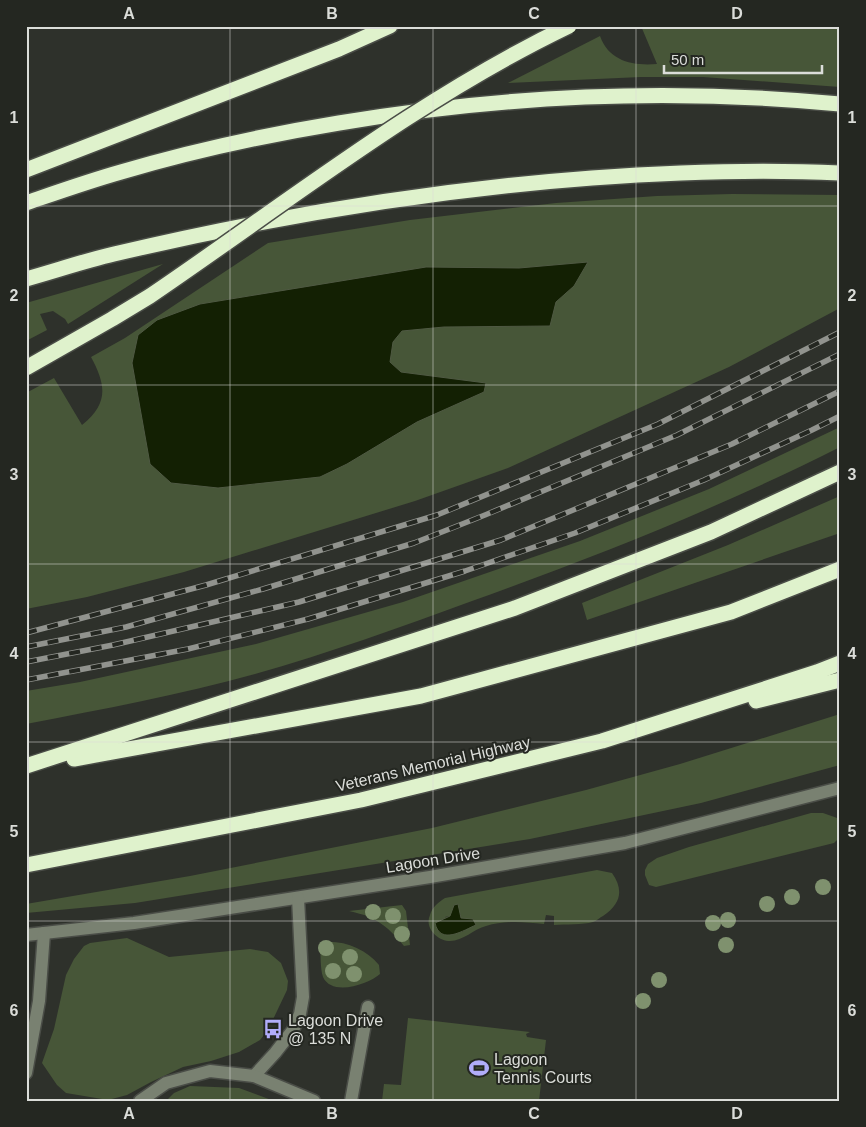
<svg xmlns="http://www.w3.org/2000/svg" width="866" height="1127" viewBox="0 0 866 1127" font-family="Helvetica,sans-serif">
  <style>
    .green { fill: #475638; fill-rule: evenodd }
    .water { fill: #132003; stroke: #4f5943 }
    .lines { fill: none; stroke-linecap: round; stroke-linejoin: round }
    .minor-casing { stroke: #4a4d47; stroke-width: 15 }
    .highway-casing { stroke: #4a4d47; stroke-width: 18 }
    .minor { stroke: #798171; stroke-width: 12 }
    .highway { stroke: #dff2cc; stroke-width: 15 }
    .rail-casing { stroke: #91938e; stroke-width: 5.5 }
    .rail { stroke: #242721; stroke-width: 4; stroke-dasharray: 11; stroke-linecap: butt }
    .highway-bridge-casing { stroke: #4a4d47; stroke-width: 18; stroke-linecap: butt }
    .highway-bridge { stroke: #dff2cc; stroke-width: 15 }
    .tree { fill: #7f916e }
    .grid { fill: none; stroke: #dbddd9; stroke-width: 1; stroke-opacity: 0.55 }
    .labels { text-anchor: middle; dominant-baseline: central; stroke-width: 4; stroke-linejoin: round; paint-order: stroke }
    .street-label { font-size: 16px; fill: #dbddd9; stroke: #242721 }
    .poi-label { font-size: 16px; fill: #dbddd9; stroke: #242721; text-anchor: start }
    .neatline { fill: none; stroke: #dbddd9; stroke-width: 2 }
    .grid-label { font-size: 16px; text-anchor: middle; font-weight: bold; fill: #dbddd9 }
  </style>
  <rect width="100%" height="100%" fill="#2e312b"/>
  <g class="green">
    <path d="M641 26H840V87L703 77H641L508 83 600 36C609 61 632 66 657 64Z"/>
    <path d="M732 194 840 195V308L729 367 508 468 415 501 184 572 87 597 26 609V393L54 378 82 425C109 403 106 385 91 357L125 338 268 243 410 220 556 203 657 196Z"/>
    <polygon points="163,264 68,324 65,319 53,311 40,314 47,330 26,341 26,303"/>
    <path d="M840 427V447C721 507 598 556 472 601 401 627 329 653 255 674 180 695 103 709 26 724V691L80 682 256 644 403 602 580 541 709 489Z"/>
    <polygon points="840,496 840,533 587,620 582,603 728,545"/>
    <polygon points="840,714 840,765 701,803 530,839 135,903 26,913 26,904 190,876 432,828 586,790 680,764"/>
    <polygon points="811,813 823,813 840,819 840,837 834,843 656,887 649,885 645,875 645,870 648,864 657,858 689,847"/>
    <path d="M597 870 612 873C624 890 621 904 603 916 600 917 597 921 593 922 583 925 565 924 554 925V916L546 915 544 924C524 922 505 920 486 926 474 929 463 941 450 941 438 941 424 928 430 915 432 907 439 902 445 898ZM450 916 461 918 470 927 462 932 445 917Z"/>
    <path d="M402 905 406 911 410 945 404 946C394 934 384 923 369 917 363 914 356 913 349 911Z"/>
    <polygon points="127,938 169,957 250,949 268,952 281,963 288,981 287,990 268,1030 260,1040 239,1052 211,1061 183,1067 151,1082 127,1095 108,1100 66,1093 57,1085 42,1063 54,1029 66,975 74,959 84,946 90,943"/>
    <path d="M323 942C344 940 366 949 379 965L380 974C369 984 332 997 323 977 320 968 321 955 320 945Z"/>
    <polygon points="408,1018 530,1032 526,1034 527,1037 546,1040 539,1101 382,1101 384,1084 401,1085"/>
    <polygon points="190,1086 239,1088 274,1101 166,1101 174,1093"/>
  </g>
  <g class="water">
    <polygon points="588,262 574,286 556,302 550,326 444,327 402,331 393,342 390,362 401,372 486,383 484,392 417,422 347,464 320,477 218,488 171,483 150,464 132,363 138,335 157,320 200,304 426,267 519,268"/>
    <path d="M458 904 461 918 473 919 476 925C464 930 440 946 435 923L450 916 454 905Z"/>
  </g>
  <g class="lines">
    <defs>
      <g id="minor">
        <polyline points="26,935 134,923 430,877 625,843 840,788"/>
        <polyline points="26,1073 39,1001 44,933"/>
        <polyline points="254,1076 275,1053 293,1030 300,1014 303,997 298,898"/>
        <polyline points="140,1101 166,1083 210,1071 254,1076 314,1101"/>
        <polyline points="351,1101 368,1007"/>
      </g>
      <g id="highway">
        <polyline points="26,170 339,49 390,26"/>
        <path d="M26 203C58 192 89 181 121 172 192 151 266 135 339 123 505 95 672 88 840 104"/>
        <path d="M26 279C55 271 84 261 114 254 271 217 431 190 592 178 674 172 757 169 840 173"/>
        <polyline points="756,701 840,680"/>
        <polyline points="74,759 421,696 731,612 840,569"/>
        <polyline points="26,766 515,608 711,532 840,472"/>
        <polyline points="26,865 361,800 602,741 817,672 840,663"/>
      </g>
    </defs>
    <use href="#minor" class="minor-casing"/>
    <use href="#highway" class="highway-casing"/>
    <use href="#minor" class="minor"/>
    <use href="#highway" class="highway"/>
    <defs>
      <g id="rail">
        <polyline points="26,633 206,585 437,515 658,424 840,332"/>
        <polyline points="26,647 126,627 263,589 414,543 485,515 677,435 840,354"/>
        <polyline points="26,662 113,645 299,602 501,540 732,444 840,391"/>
        <polyline points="26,680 188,649 308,619 465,571 575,533 704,480 812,430 840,416"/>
      </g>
    </defs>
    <use href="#rail" class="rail-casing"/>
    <use href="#rail" class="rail"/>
    <defs>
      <path id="highway-bridge" d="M26 368 112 319 150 296C287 203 419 98 569 26"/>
    </defs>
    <use href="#highway-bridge" class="highway-bridge-casing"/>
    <use href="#highway-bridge" class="highway-bridge"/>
  </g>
  <g class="tree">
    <circle cx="823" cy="887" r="8"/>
    <circle cx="792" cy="897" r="8"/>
    <circle cx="767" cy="904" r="8"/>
    <circle cx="373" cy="912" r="8"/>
    <circle cx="393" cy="916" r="8"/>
    <circle cx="728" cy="920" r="8"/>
    <circle cx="713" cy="923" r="8"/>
    <circle cx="402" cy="934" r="8"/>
    <circle cx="726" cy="945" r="8"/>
    <circle cx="326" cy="948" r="8"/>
    <circle cx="350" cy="957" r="8"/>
    <circle cx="333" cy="971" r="8"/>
    <circle cx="354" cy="974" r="8"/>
    <circle cx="659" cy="980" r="8"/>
    <circle cx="643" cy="1001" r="8"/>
  </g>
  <path class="grid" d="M230 26V1101M433 26V1101M636 26V1101M26 206H840M26 385H840M26 564H840M26 742H840M26 921H840"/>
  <defs>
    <symbol id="bus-bare" viewBox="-9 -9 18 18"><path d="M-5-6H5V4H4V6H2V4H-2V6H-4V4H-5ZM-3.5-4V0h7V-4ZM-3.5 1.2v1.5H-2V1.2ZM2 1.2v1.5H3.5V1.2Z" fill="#b1adfa" stroke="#242721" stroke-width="2.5" paint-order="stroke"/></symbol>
    <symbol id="stadium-bare" viewBox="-9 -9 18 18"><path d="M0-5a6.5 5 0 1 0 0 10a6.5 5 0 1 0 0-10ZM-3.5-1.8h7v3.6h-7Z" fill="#b1adfa" stroke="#242721" stroke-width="2.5" paint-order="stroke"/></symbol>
  </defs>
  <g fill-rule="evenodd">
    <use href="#bus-bare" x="259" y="1015" width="28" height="28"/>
    <use href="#stadium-bare" x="465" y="1054" width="28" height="28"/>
  </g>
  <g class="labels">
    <g class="street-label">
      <text transform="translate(433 764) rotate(-13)">Veterans Memorial Highway</text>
      <text transform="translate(433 860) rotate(-9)">Lagoon Drive</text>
    </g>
    <g class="poi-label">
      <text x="288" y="1020">Lagoon Drive<tspan x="288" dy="18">@ 135 N</tspan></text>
      <text x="494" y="1059">Lagoon<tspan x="494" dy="18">Tennis Courts</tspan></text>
    </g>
  </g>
  <rect width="866" height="1127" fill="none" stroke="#242721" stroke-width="55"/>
  <path d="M664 65v8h158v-8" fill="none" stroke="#dbddd9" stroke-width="2.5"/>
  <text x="671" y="65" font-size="15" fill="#dbddd9" stroke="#242721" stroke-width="4" paint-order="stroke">50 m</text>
  <rect x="28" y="28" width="810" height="1072" class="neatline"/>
  <g class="grid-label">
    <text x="129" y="19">A</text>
    <text x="332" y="19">B</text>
    <text x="534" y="19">C</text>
    <text x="737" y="19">D</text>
    <text x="14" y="123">1</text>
    <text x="852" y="123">1</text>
    <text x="14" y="301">2</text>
    <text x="852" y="301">2</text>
    <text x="14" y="480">3</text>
    <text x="852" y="480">3</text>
    <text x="14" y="659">4</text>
    <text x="852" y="659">4</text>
    <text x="14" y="837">5</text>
    <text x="852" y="837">5</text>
    <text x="14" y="1016">6</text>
    <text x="852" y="1016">6</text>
    <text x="129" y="1119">A</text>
    <text x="332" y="1119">B</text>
    <text x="534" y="1119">C</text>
    <text x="737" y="1119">D</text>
  </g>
</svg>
